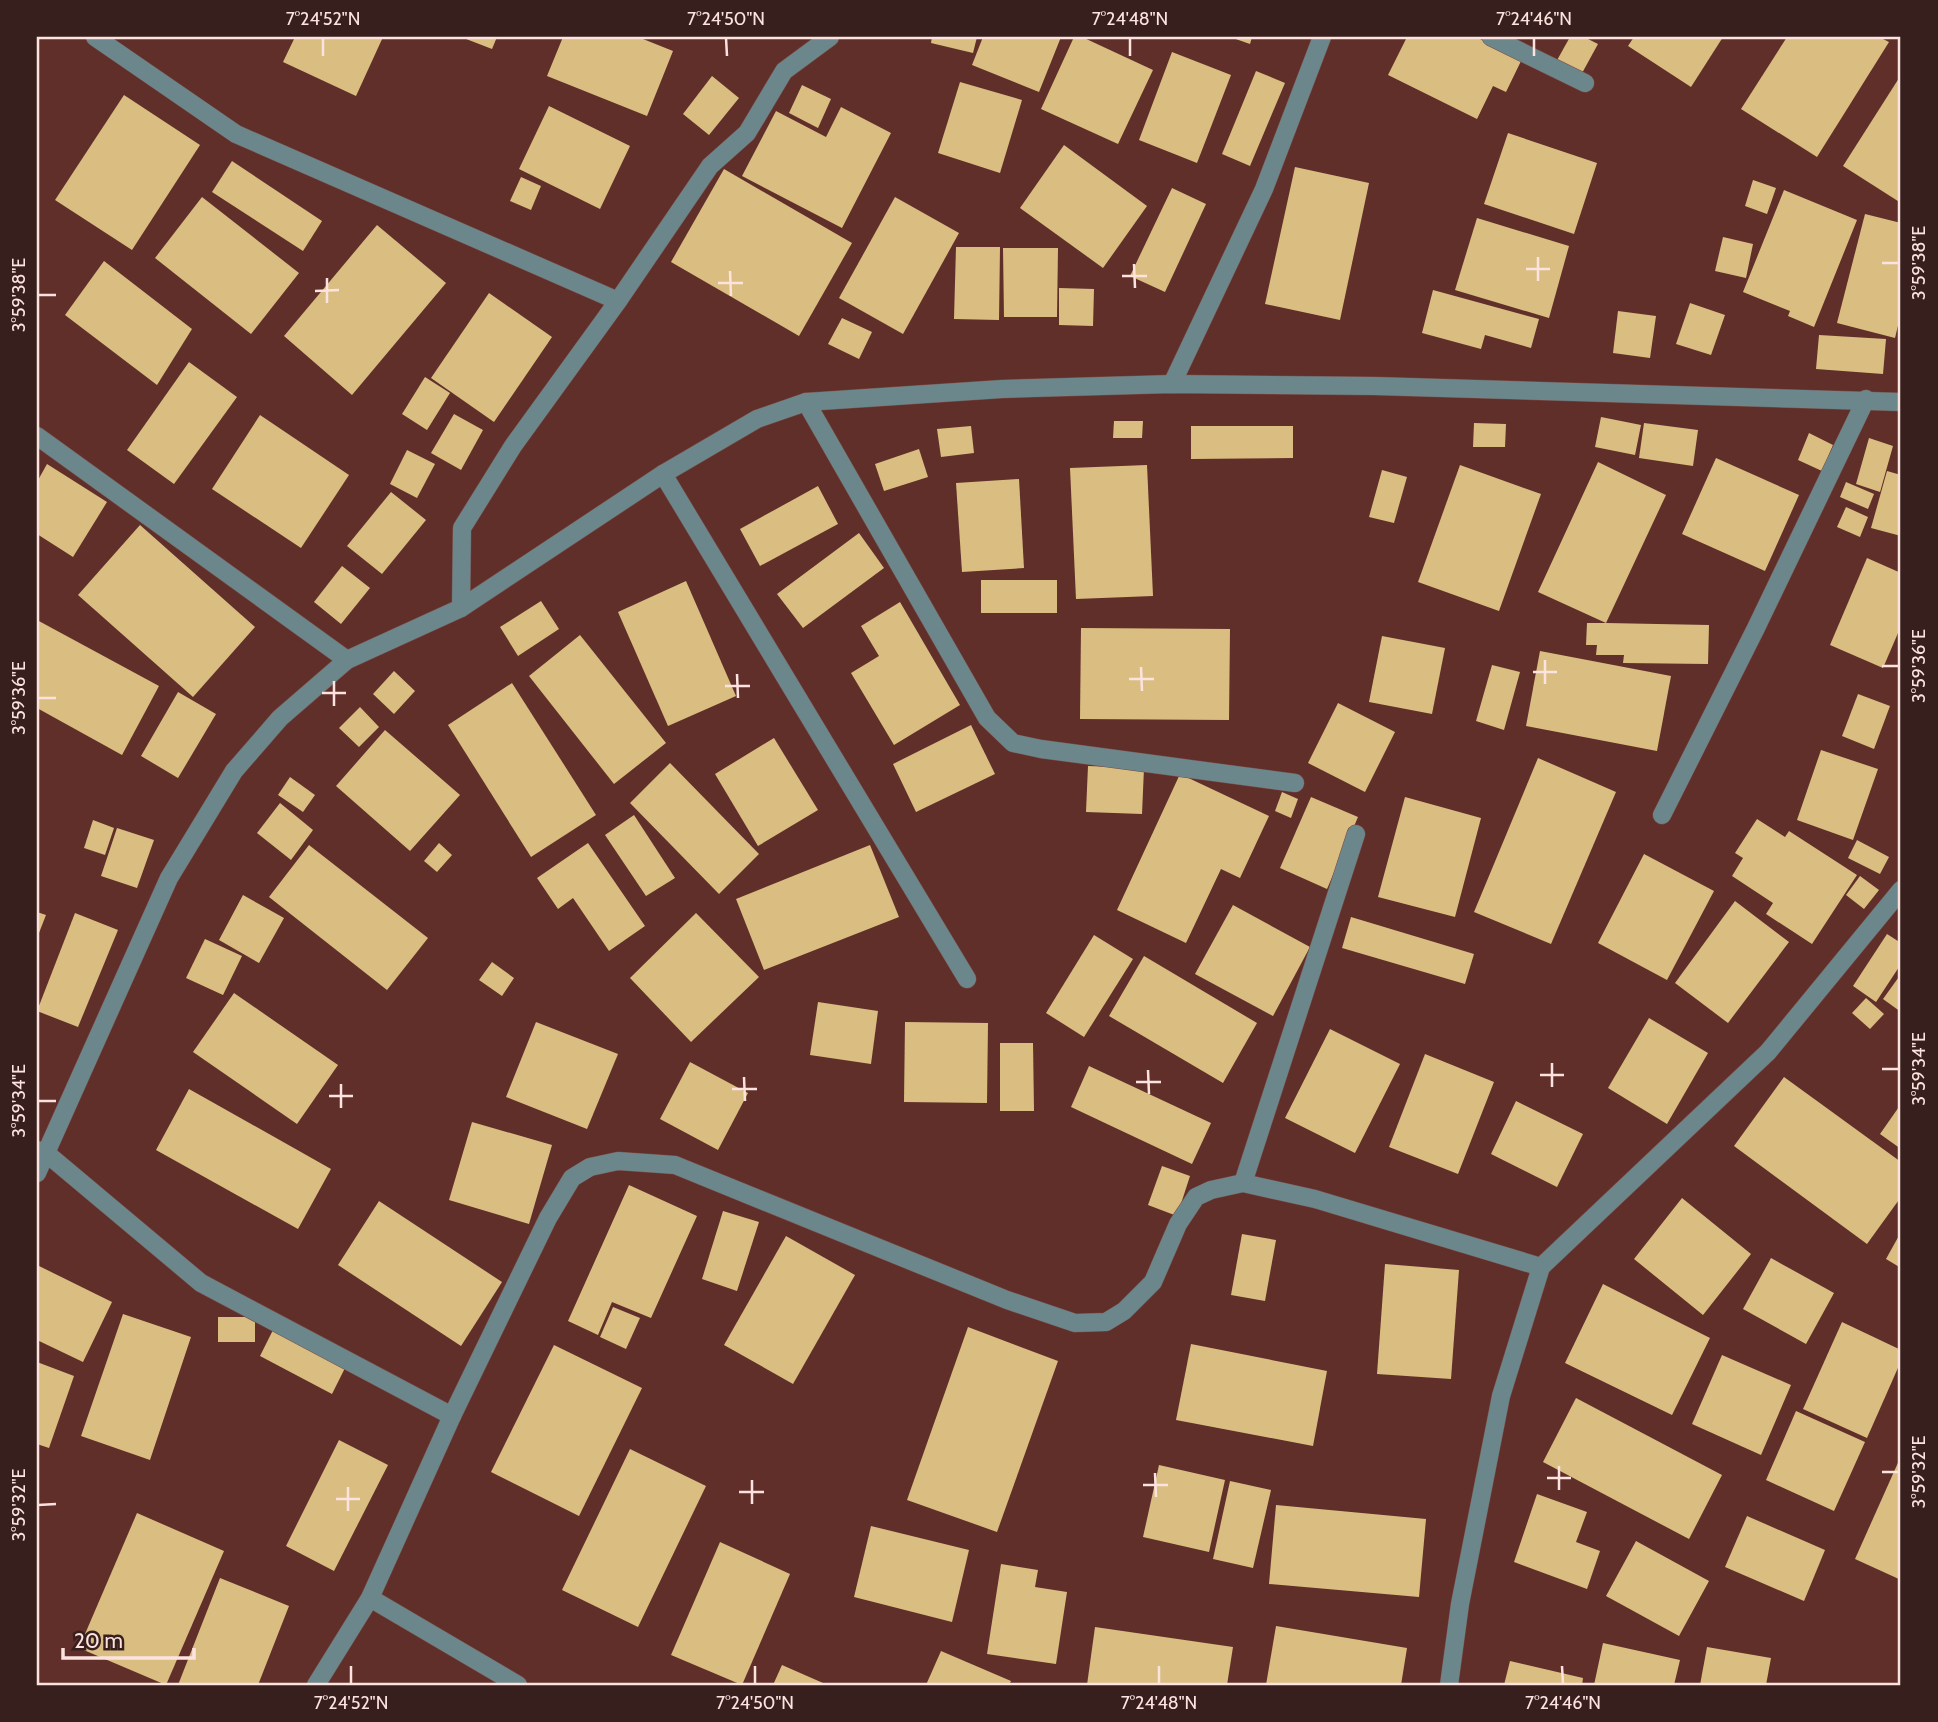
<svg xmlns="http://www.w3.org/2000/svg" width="1938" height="1722" viewBox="0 0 1938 1722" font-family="Cabin,sans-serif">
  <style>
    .building { fill: #dabe81 }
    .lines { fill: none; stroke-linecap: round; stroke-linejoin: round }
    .minor-casing { stroke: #794c47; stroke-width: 19 }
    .minor { stroke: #6b878b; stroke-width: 18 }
    .ticks { fill: none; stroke: #fde3df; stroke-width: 2.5 }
    .neatline { fill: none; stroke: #fde3df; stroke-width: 2.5 }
    .ticks-label { font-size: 18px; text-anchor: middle; fill: #fde3df }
  </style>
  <rect width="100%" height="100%" fill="#602f2a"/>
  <g class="building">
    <polygon points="295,37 383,37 356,96 283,62"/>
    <polygon points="461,37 497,37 492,49"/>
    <polygon points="563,37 638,37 673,51 647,116 547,76"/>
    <polygon points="932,37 977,37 973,53 931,43"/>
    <polygon points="983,37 1061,37 1039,92 972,65"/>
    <polygon points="1074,37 1082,37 1153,70 1118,144 1041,109"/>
    <polygon points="1230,37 1252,37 1250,44"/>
    <polygon points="1407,37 1476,37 1522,59 1506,92 1493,86 1477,119 1388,75"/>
    <polygon points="1570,37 1584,37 1598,44 1581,75 1556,62"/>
    <polygon points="1634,37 1723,37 1691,87 1628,46"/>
    <polygon points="1787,37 1879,37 1889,42 1817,157 1741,109"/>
    <polygon points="1172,52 1231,75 1197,163 1139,140"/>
    <polygon points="1256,71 1285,83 1250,166 1222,154"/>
    <polygon points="1901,75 1901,203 1843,166"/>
    <polygon points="712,76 739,98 709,135 683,114"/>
    <polygon points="960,82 1022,100 1000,173 938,153"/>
    <polygon points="802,85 831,99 818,128 789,113"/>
    <polygon points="124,95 200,145 132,250 55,200"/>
    <polygon points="549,106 630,146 600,209 519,169"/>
    <polygon points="841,107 891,133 842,228 742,176 776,111 826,137"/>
    <polygon points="1508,133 1597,163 1574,234 1484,204"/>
    <polygon points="1064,145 1147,206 1103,268 1020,208"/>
    <polygon points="232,161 322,221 303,251 212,192"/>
    <polygon points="1295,167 1369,183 1340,320 1265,304"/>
    <polygon points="724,169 852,243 799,336 671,262"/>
    <polygon points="521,177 541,186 531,210 510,201"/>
    <polygon points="1753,180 1776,188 1767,214 1745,206"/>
    <polygon points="1172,188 1206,204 1165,292 1130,276"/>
    <polygon points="1784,190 1857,220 1814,327 1788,316 1790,311 1743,292"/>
    <polygon points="202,197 299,273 251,334 155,258"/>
    <polygon points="895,197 959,233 903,334 839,298"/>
    <polygon points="1865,214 1901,223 1901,313 1895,338 1837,323"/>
    <polygon points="1477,218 1569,246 1549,318 1455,290"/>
    <polygon points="377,225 446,283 352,395 284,336"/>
    <polygon points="1723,237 1753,244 1746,278 1715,271"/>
    <polygon points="956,247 1000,247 999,320 954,319"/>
    <polygon points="1003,248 1058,248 1057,317 1004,317"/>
    <polygon points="104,261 192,329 157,385 65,315"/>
    <polygon points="1059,288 1094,289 1093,326 1059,325"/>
    <polygon points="1433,290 1539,319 1531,348 1485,335 1481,349 1422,333"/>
    <polygon points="489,293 552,337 494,422 431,378"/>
    <polygon points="1690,303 1725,315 1711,355 1676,344"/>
    <polygon points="1618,311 1656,316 1650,358 1613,353"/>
    <polygon points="842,318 872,332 859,359 828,344"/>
    <polygon points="1819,335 1886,339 1883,374 1816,369"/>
    <polygon points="189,362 237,397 174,484 127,450"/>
    <polygon points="425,377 450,393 427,430 402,414"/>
    <polygon points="454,414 483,430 461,470 431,453"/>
    <polygon points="260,415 349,475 301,548 212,489"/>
    <polygon points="1601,417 1641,425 1635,455 1595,447"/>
    <polygon points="1114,421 1143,421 1142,438 1113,438"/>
    <polygon points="1474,423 1506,424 1505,447 1473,447"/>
    <polygon points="1644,423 1698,430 1693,466 1639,458"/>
    <polygon points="971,426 974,453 941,457 937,429"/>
    <polygon points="1191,426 1293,426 1293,458 1191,459"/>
    <polygon points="1809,433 1833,445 1822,471 1798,460"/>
    <polygon points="1869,438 1893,446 1880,492 1856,484"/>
    <polygon points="919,449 928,477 884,491 875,464"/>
    <polygon points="407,450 435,464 417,498 390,484"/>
    <polygon points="1716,458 1799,495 1765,571 1682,534"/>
    <polygon points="1598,462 1666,495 1606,623 1709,625 1708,664 1623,663 1624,655 1596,655 1597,645 1586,645 1587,623 1606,623 1538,592"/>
    <polygon points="47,464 107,502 73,557 37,534 37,482"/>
    <polygon points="1147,465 1153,596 1076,599 1070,468"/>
    <polygon points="1460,465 1541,494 1499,611 1418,582"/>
    <polygon points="1382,470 1407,477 1394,523 1369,517"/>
    <polygon points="1887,471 1901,475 1901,536 1871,528"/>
    <polygon points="1019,479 1024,568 962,572 956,483"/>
    <polygon points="1846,482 1874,494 1868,509 1840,497"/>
    <polygon points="818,486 838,524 760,566 740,529"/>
    <polygon points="391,492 426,520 382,574 347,546"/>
    <polygon points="1846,507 1868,517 1860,537 1837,527"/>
    <polygon points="140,525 255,627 193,697 78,595"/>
    <polygon points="859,533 884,568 803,628 777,594"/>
    <polygon points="1867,558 1901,573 1901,626 1883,668 1830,645"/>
    <polygon points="342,566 370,588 341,624 314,602"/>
    <rect x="981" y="580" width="76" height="33"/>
    <polygon points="686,581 736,696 668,726 618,612"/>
    <polygon points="541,601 559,629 518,656 500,627"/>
    <polygon points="900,602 960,705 894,745 851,673 879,656 861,626"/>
    <polygon points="37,620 159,686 122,755 37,708"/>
    <polygon points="1081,628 1230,629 1229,720 1080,719"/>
    <polygon points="580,635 666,743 614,784 529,676"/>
    <polygon points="1382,636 1445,648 1432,714 1369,702"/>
    <polygon points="1540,651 1671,676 1657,751 1526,726"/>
    <polygon points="1492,665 1520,672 1504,730 1476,721"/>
    <polygon points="394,671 415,691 394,714 373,694"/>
    <polygon points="512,683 596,815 531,857 448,725"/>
    <polygon points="178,692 216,714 178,778 141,756"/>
    <polygon points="1858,694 1890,706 1874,749 1842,736"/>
    <polygon points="1338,703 1395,732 1365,792 1308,763"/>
    <polygon points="360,707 379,727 359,747 339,728"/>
    <polygon points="971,725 995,774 916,812 893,764"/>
    <polygon points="385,730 460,795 410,851 336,786"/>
    <polygon points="774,738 818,810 758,846 715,774"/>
    <polygon points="1821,750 1878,769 1853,840 1797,820"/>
    <polygon points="1538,758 1616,792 1551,944 1474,912"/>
    <polygon points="670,763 759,854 719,894 630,803"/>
    <polygon points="1088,766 1144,768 1142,814 1086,812"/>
    <polygon points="1180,774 1269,816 1240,878 1221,869 1186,943 1117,910"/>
    <polygon points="290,777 315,795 303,812 278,795"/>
    <polygon points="1282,792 1298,799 1291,818 1275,811"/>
    <polygon points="1311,797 1358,817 1327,889 1280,868"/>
    <polygon points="1405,797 1481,818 1455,917 1378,897"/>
    <polygon points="280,803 313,830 291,860 257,833"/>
    <polygon points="634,815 675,878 646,896 605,835"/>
    <polygon points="1757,819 1785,837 1789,831 1857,875 1812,944 1766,914 1773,903 1732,876 1743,858 1735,853"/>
    <polygon points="93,820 114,828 105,855 84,848"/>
    <polygon points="117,828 154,840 137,888 101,876"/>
    <polygon points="1857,840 1889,857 1880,874 1848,858"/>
    <polygon points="439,843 452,855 437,872 424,861"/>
    <polygon points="588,843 645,926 609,951 573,898 558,909 537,878"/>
    <polygon points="309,845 428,938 387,990 269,897"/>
    <polygon points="870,845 899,917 764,970 736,899"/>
    <polygon points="1644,854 1714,891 1667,980 1598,943"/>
    <polygon points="1860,876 1879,890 1864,909 1846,895"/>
    <polygon points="243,895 284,918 259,963 219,940"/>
    <polygon points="1735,901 1789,942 1728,1023 1675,983"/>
    <polygon points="1233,905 1310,947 1273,1016 1195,974"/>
    <polygon points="37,912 46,915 37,938"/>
    <polygon points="75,913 118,930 78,1027 37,1011"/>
    <polygon points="696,913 759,977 691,1042 630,978"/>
    <polygon points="1351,917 1474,954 1465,984 1342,948"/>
    <polygon points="1887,934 1901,943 1901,964 1876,1002 1853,986"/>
    <polygon points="1094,935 1133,959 1084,1037 1046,1013"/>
    <polygon points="205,939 242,956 223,995 186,978"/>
    <polygon points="1144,956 1257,1023 1223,1083 1109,1016"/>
    <polygon points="492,962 514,978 502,996 479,980"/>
    <polygon points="1901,974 1901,1012 1883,999"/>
    <polygon points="234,993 338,1065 297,1124 193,1052"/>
    <polygon points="1866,998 1884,1014 1870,1029 1852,1013"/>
    <polygon points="818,1002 878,1011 871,1064 810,1055"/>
    <polygon points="1649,1018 1708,1053 1667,1124 1608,1088"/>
    <polygon points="536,1022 618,1054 587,1129 506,1097"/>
    <polygon points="905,1022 988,1023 987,1103 904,1102"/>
    <polygon points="1330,1029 1400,1064 1355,1153 1285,1118"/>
    <polygon points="1000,1043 1033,1043 1034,1111 1000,1111"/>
    <polygon points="1425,1054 1494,1082 1458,1174 1389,1147"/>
    <polygon points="690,1062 748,1093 718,1150 660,1119"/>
    <polygon points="1089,1066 1211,1123 1192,1164 1071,1107"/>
    <polygon points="1784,1077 1901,1162 1901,1197 1867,1244 1734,1146"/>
    <polygon points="189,1089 331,1169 298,1229 156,1150"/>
    <polygon points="1516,1101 1583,1134 1557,1187 1491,1154"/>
    <polygon points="1901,1104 1901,1149 1880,1134"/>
    <polygon points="472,1122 552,1145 529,1224 449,1200"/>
    <polygon points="1162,1166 1190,1176 1177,1216 1148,1205"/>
    <polygon points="629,1185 697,1216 651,1318 612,1302 598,1335 568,1321"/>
    <polygon points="1682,1198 1751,1254 1703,1315 1634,1259"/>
    <polygon points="379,1201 502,1282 461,1346 338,1265"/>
    <polygon points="723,1211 759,1222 737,1291 702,1279"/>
    <polygon points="1901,1232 1901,1268 1886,1259"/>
    <polygon points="1242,1234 1276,1240 1265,1301 1231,1295"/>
    <polygon points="786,1236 855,1275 793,1384 724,1345"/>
    <polygon points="1771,1258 1834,1293 1806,1344 1743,1309"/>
    <polygon points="1385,1264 1459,1270 1451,1379 1377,1374"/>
    <polygon points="37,1265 112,1302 83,1362 37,1340"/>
    <polygon points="1603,1284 1710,1338 1672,1415 1565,1363"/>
    <polygon points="613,1307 640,1318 626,1349 600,1337"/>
    <polygon points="123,1314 191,1337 150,1460 81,1436"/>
    <rect x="218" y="1317" width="37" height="25"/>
    <polygon points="1842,1322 1901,1350 1901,1361 1867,1438 1803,1409"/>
    <polygon points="968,1327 1058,1361 997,1532 907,1500"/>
    <polygon points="273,1330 345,1368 332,1394 260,1356"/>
    <polygon points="1191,1344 1327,1371 1313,1446 1176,1420"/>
    <polygon points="554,1345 642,1388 579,1516 491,1472"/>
    <polygon points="1722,1355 1791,1385 1761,1455 1692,1424"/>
    <polygon points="37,1362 74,1376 49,1448 37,1444"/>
    <polygon points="1576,1398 1722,1475 1689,1539 1543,1462"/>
    <polygon points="1796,1411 1865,1442 1834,1511 1766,1480"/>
    <polygon points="339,1440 388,1465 334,1571 286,1546"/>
    <polygon points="630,1449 706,1486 638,1627 562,1590"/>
    <polygon points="1901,1456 1901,1580 1855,1559"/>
    <polygon points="1159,1465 1225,1480 1209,1552 1143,1537"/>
    <polygon points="1230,1481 1271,1490 1253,1568 1213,1559"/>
    <polygon points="1537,1494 1587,1512 1576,1542 1600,1551 1587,1589 1514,1562"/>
    <polygon points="1276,1505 1426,1519 1419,1597 1269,1584"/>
    <polygon points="137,1513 224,1551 166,1685 79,1648"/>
    <polygon points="1747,1516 1825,1550 1804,1601 1725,1567"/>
    <polygon points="871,1526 969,1550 952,1622 854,1597"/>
    <polygon points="1636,1541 1709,1581 1679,1636 1606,1596"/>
    <polygon points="720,1542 790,1574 742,1685 671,1655"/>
    <polygon points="1001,1564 1038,1570 1035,1587 1067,1592 1056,1664 987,1654"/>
    <polygon points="220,1578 289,1606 258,1685 178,1685"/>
    <polygon points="1276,1626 1407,1648 1401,1685 1266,1685"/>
    <polygon points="1095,1627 1233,1647 1227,1685 1087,1685"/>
    <polygon points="1603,1643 1680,1660 1674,1685 1594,1685"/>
    <polygon points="1707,1647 1771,1658 1766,1685 1700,1685"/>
    <polygon points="941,1651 1011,1681 1009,1685 926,1685"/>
    <polygon points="1510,1661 1583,1678 1582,1685 1504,1685"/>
    <polygon points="782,1665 823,1683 821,1685 773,1685"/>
  </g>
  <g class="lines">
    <defs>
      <g id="minor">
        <polyline points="95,37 236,134 618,301"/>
        <polyline points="1491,37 1585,83"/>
        <polyline points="1172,384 1264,189 1322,37"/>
        <polyline points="806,402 987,718 1013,743 1041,749 1295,783"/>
        <polyline points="37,436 347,660"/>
        <polyline points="663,474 967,979"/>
        <polyline points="461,608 462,528 513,446 618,301 710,166 747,133 784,71 830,37"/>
        <polyline points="1662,815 1756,628 1866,399"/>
        <polyline points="37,1150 46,1153 201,1283 452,1416"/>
        <polyline points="37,1173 169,878 234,771 280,718 347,660 461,608 663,474 757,419 806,402 1002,389 1172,384 1375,386 1901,402"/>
        <polyline points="1243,1183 1356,834"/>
        <polyline points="370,1598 518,1685"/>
        <polyline points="316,1685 370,1598 452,1416 548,1218 572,1178 590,1167 618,1161 675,1165 1007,1300 1075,1323 1106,1322 1124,1311 1153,1282 1178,1224 1196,1197 1211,1190 1243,1183 1315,1199 1541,1267"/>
        <polyline points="1449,1685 1460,1604 1501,1396 1541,1267 1768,1052 1901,890"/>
      </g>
    </defs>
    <use href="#minor" class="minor-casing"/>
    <use href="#minor" class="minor"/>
  </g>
  <path class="ticks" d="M323 38V56M726 38 727 56M1130 38V56M1534 38V56M1538 257V281M1882 263H1899M1134 264 1135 288M1526 269H1550M730 271 731 296M1122 276H1147M327 278V303M718 283H743M315 291 339 290M38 295H56M1545 660V684M1882 666H1899M1141 667 1142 691M1533 672H1557M737 674 738 698M1129 679H1154M334 681V706M725 686H750M322 693H346M38 698H56M1552 1063V1087M1882 1069H1899M1148 1070 1149 1094M1540 1075H1564M744 1077 745 1101M1136 1082H1161M341 1084V1108M732 1089H757M329 1096H353M38 1101H56M1559 1466V1490M1882 1472H1899M1155 1473 1156 1497M1547 1478H1571M752 1480V1504M1143 1485H1168M348 1487V1511M739 1492H764M336 1499H360M38 1505 56 1504M351 1666V1684M755 1666V1684M1159 1666V1684M1562 1666 1563 1684"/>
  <rect width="1938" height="1722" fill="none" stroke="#361f1d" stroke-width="77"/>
  <path d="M63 1648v10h131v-10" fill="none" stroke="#fde3df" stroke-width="3.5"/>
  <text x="74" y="1648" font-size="21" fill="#fde3df" stroke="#361f1d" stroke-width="5" paint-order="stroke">20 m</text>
  <rect x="38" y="38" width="1861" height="1646" class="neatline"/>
  <g class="ticks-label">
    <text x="323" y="25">7°24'52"N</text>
    <text x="726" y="25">7°24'50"N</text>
    <text x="1130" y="25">7°24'48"N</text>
    <text x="1534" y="25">7°24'46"N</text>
    <text transform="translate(1919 263) rotate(-90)" y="6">3°59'38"E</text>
    <text transform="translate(19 295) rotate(-90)" y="6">3°59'38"E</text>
    <text transform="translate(1919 666) rotate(-90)" y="6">3°59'36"E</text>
    <text transform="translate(19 698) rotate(-90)" y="6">3°59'36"E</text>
    <text transform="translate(1919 1069) rotate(-90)" y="6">3°59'34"E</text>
    <text transform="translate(19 1101) rotate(-90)" y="6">3°59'34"E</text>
    <text transform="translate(1919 1472) rotate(-90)" y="6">3°59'32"E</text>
    <text transform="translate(19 1505) rotate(-90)" y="6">3°59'32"E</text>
    <text x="351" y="1709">7°24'52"N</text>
    <text x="755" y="1709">7°24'50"N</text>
    <text x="1159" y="1709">7°24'48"N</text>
    <text x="1563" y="1709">7°24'46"N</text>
  </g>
</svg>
